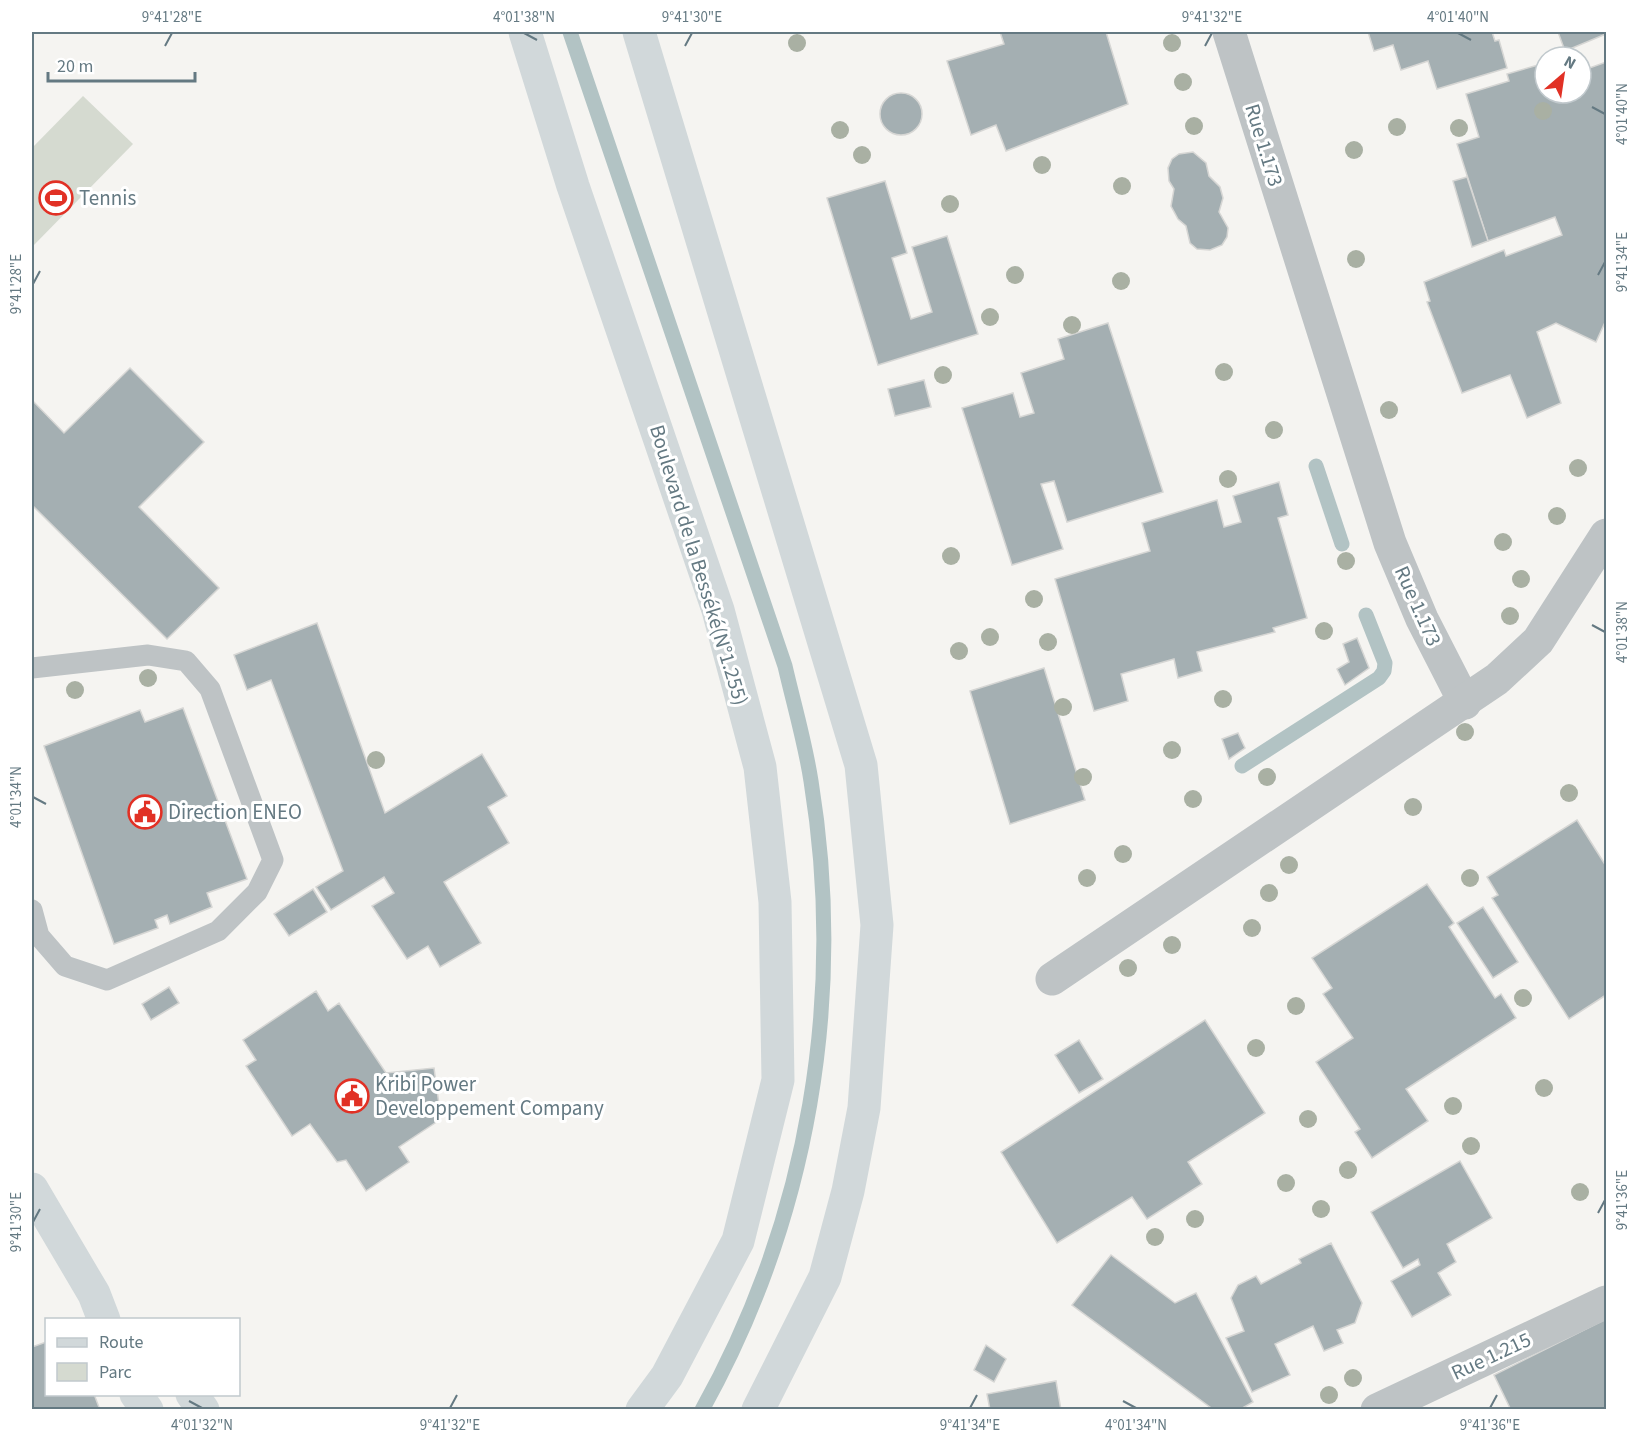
<svg xmlns="http://www.w3.org/2000/svg" width="1638" height="1441" viewBox="0 0 1638 1441" font-family="'Source Sans 3',sans-serif">
  <style>
    .green { fill: #d5dad0 }
    .lines { fill: none; stroke-linecap: round; stroke-linejoin: round }
    .stream { stroke: #b2c3c4; stroke-width: 15 }
    .building { fill: #a4afb2; stroke: #d6d6d4; stroke-width: 1.5 }
    .service { stroke: #bec3c5; stroke-width: 21 }
    .minor { stroke: #bec3c5; stroke-width: 33 }
    .secondary { stroke: #d1d8da; stroke-width: 33 }
    .trunk { stroke: #d1d8da; stroke-width: 33 }
    .tree { fill: #a9b0a3 }
    .ticks { fill: none; stroke: #647982; stroke-width: 2 }
    .labels { text-anchor: middle; dominant-baseline: central; stroke-width: 6; stroke-linejoin: round; paint-order: stroke }
    .street-label { font-size: 21px; fill: #647982; stroke: #fff }
    .poi-label { font-size: 21px; fill: #647982; stroke: #fff; text-anchor: start }
    .neatline { fill: none; stroke: #647982; stroke-width: 2 }
    .ticks-label { font-size: 15px; text-anchor: middle; fill: #647982 }
  </style>
  <rect width="100%" height="100%" fill="#f5f4f1"/>
  <polygon class="green" points="83,96 133,144 32,247 32,148"/>
  <g class="lines">
    <g class="stream">
      <path d="M570 32 785 666C794 705 805 742 811 781 846 997 809 1218 702 1410"/>
      <polyline points="1316,466 1342,544"/>
      <polyline points="1242,766 1379,678 1384,671 1385,663 1366,615"/>
    </g>
  </g>
  <g class="building">
    <polygon points="1000,32 1106,32 1128,104 1006,151 996,125 971,135 947,61 1004,44"/>
    <polygon points="1368,32 1492,32 1495,41 1499,40 1507,68 1437,89 1428,61 1401,70 1393,45 1374,51"/>
    <polygon points="1558,32 1606,32 1606,34 1565,51"/>
    <polygon points="1606,62 1606,320 1596,342 1556,323 1537,332 1561,403 1527,418 1510,375 1462,393 1427,302 1430,301 1424,282 1504,250 1506,256 1562,235 1555,217 1488,241 1457,144 1479,137 1466,94 1509,81 1507,74 1545,63 1545,93 1581,93 1581,71"/>
    <circle cx="901" cy="114" r="21"/>
    <polygon points="1193,152 1206,163 1209,176 1220,187 1223,198 1219,212 1228,228 1227,237 1222,245 1210,250 1197,249 1190,243 1186,226 1178,219 1171,206 1174,189 1169,181 1168,168 1172,159 1179,154"/>
    <polygon points="1467,177 1488,241 1472,247 1453,181"/>
    <polygon points="885,181 907,253 892,258 911,319 932,312 912,247 947,236 978,334 878,365 827,198"/>
    <polygon points="1108,323 1163,492 1067,522 1054,481 1041,484 1063,549 1012,565 962,408 1013,393 1020,417 1034,413 1021,373 1064,359 1058,339"/>
    <polygon points="130,368 204,442 139,507 219,588 167,639 32,505 32,400 64,433"/>
    <polygon points="924,380 931,407 895,416 888,389"/>
    <polygon points="1279,482 1288,515 1278,518 1307,618 1273,628 1275,632 1197,652 1202,671 1178,678 1174,659 1121,674 1128,701 1094,711 1055,579 1150,551 1142,523 1217,500 1224,527 1241,522 1233,496"/>
    <polygon points="317,623 385,813 482,754 507,796 488,807 509,843 444,882 481,943 440,967 428,946 407,959 372,906 394,893 384,877 331,910 316,887 343,871 271,680 247,690 234,655"/>
    <polygon points="1357,638 1369,668 1345,685 1337,669 1349,662 1343,644"/>
    <polygon points="1044,668 1085,800 1010,824 970,691"/>
    <polygon points="183,708 247,879 207,893 212,907 170,924 167,915 155,920 158,928 114,944 44,746 140,710 145,722"/>
    <polygon points="1238,733 1245,748 1229,759 1222,739"/>
    <polygon points="1577,820 1606,866 1606,995 1569,1019 1492,898 1498,895 1487,877"/>
    <polygon points="1427,884 1454,923 1449,927 1495,998 1501,994 1516,1018 1406,1089 1428,1121 1372,1158 1355,1132 1360,1129 1316,1062 1353,1038 1323,994 1332,988 1312,958"/>
    <polygon points="313,889 327,912 289,936 274,914"/>
    <polygon points="1483,907 1518,962 1493,978 1457,923"/>
    <polygon points="169,987 179,1003 151,1020 142,1004"/>
    <polygon points="316,991 328,1011 339,1003 386,1073 434,1068 441,1119 399,1147 409,1162 366,1191 346,1160 337,1162 310,1124 292,1136 246,1066 256,1060 243,1040"/>
    <polygon points="1205,1020 1265,1113 1188,1162 1202,1184 1147,1219 1132,1197 1057,1243 1001,1152"/>
    <polygon points="1079,1040 1103,1079 1079,1093 1055,1055"/>
    <polygon points="1460,1161 1492,1218 1447,1244 1456,1262 1438,1273 1451,1295 1412,1317 1391,1281 1420,1265 1418,1259 1403,1268 1371,1212"/>
    <polygon points="1331,1243 1362,1303 1355,1323 1337,1330 1343,1343 1324,1351 1313,1326 1275,1344 1290,1375 1252,1392 1226,1338 1244,1331 1231,1298 1238,1285 1256,1276 1261,1284 1301,1263 1299,1259"/>
    <polygon points="1111,1255 1175,1303 1196,1293 1253,1402 1239,1410 1214,1410 1072,1305"/>
    <polygon points="1606,1319 1606,1410 1511,1410 1494,1375"/>
    <polygon points="46,1342 46,1394 94,1394 100,1410 32,1410 32,1347"/>
    <polygon points="986,1345 1006,1359 994,1382 974,1370"/>
    <polygon points="1056,1381 1061,1410 990,1410 987,1394"/>
  </g>
  <g class="lines">
    <polyline class="service" points="32,668 148,655 186,661 210,689 273,860 257,892 218,931 107,980 65,966 39,936 32,910"/>
    <g class="minor">
      <polyline points="1229,32 1390,543 1422,619 1465,703"/>
      <polyline points="1052,979 1497,679 1538,641 1606,535"/>
      <polyline points="1377,1410 1606,1302"/>
    </g>
    <g class="secondary">
      <polyline points="32,1189 94,1294 104,1320"/>
      <polyline points="136,1394 147,1410"/>
      <polyline points="192,1394 203,1410"/>
    </g>
    <g class="trunk">
      <polyline points="525,32 573,186 718,610 760,767 775,902 778,1080 738,1241 667,1376 642,1410"/>
      <polyline points="639,32 861,765 877,925 864,1108 848,1191 825,1277 758,1410"/>
    </g>
  </g>
  <g class="tree">
    <circle cx="797" cy="43" r="9"/>
    <circle cx="1172" cy="43" r="9"/>
    <circle cx="1183" cy="82" r="9"/>
    <circle cx="1543" cy="111" r="9"/>
    <circle cx="1194" cy="126" r="9"/>
    <circle cx="1397" cy="127" r="9"/>
    <circle cx="1459" cy="128" r="9"/>
    <circle cx="840" cy="130" r="9"/>
    <circle cx="1354" cy="150" r="9"/>
    <circle cx="862" cy="155" r="9"/>
    <circle cx="1042" cy="165" r="9"/>
    <circle cx="1122" cy="186" r="9"/>
    <circle cx="950" cy="204" r="9"/>
    <circle cx="1356" cy="259" r="9"/>
    <circle cx="1015" cy="275" r="9"/>
    <circle cx="1121" cy="281" r="9"/>
    <circle cx="990" cy="317" r="9"/>
    <circle cx="1072" cy="325" r="9"/>
    <circle cx="1224" cy="372" r="9"/>
    <circle cx="943" cy="375" r="9"/>
    <circle cx="1389" cy="410" r="9"/>
    <circle cx="1274" cy="430" r="9"/>
    <circle cx="1578" cy="468" r="9"/>
    <circle cx="1228" cy="479" r="9"/>
    <circle cx="1557" cy="516" r="9"/>
    <circle cx="1503" cy="542" r="9"/>
    <circle cx="951" cy="556" r="9"/>
    <circle cx="1346" cy="561" r="9"/>
    <circle cx="1521" cy="579" r="9"/>
    <circle cx="1034" cy="599" r="9"/>
    <circle cx="1510" cy="616" r="9"/>
    <circle cx="1324" cy="631" r="9"/>
    <circle cx="990" cy="637" r="9"/>
    <circle cx="1048" cy="642" r="9"/>
    <circle cx="959" cy="651" r="9"/>
    <circle cx="148" cy="678" r="9"/>
    <circle cx="75" cy="690" r="9"/>
    <circle cx="1223" cy="699" r="9"/>
    <circle cx="1063" cy="707" r="9"/>
    <circle cx="1465" cy="732" r="9"/>
    <circle cx="1172" cy="750" r="9"/>
    <circle cx="376" cy="760" r="9"/>
    <circle cx="1083" cy="777" r="9"/>
    <circle cx="1267" cy="777" r="9"/>
    <circle cx="1569" cy="793" r="9"/>
    <circle cx="1193" cy="799" r="9"/>
    <circle cx="1413" cy="807" r="9"/>
    <circle cx="1123" cy="854" r="9"/>
    <circle cx="1289" cy="865" r="9"/>
    <circle cx="1087" cy="878" r="9"/>
    <circle cx="1470" cy="878" r="9"/>
    <circle cx="1269" cy="893" r="9"/>
    <circle cx="1252" cy="928" r="9"/>
    <circle cx="1172" cy="945" r="9"/>
    <circle cx="1128" cy="968" r="9"/>
    <circle cx="1523" cy="998" r="9"/>
    <circle cx="1296" cy="1006" r="9"/>
    <circle cx="1256" cy="1048" r="9"/>
    <circle cx="1544" cy="1088" r="9"/>
    <circle cx="1453" cy="1106" r="9"/>
    <circle cx="1308" cy="1119" r="9"/>
    <circle cx="1471" cy="1146" r="9"/>
    <circle cx="1348" cy="1170" r="9"/>
    <circle cx="1286" cy="1183" r="9"/>
    <circle cx="1580" cy="1192" r="9"/>
    <circle cx="1321" cy="1209" r="9"/>
    <circle cx="1195" cy="1219" r="9"/>
    <circle cx="1155" cy="1237" r="9"/>
    <circle cx="1353" cy="1378" r="9"/>
    <circle cx="1329" cy="1395" r="9"/>
  </g>
  <path class="ticks" d="M524 33 537 40M1458 33 1471 40M165 46 172 33M685 46 692 33M1205 46 1212 33M1592 107 1605 114M1598 275 1605 262M33 284 40 271M1592 625 1605 632M33 797 46 804M1598 1213 1605 1200M33 1222 40 1209M189 1401 202 1408M1123 1401 1136 1408M450 1408 457 1395M970 1408 977 1395M1490 1408 1497 1395"/>
  <defs>
    <symbol id="stadium-ring" viewBox="-11 -11 22 22"><circle r="9.5" fill="#fff" stroke="#e13125" stroke-width="1.5"/><path d="M0-5a6.5 5 0 1 0 0 10a6.5 5 0 1 0 0-10ZM-3.5-1.8h7v3.6h-7Z" fill="#e13125"/></symbol>
    <symbol id="civic-ring" viewBox="-11 -11 22 22"><circle r="9.5" fill="#fff" stroke="#e13125" stroke-width="1.5"/><path d="M-.6-6.5H3V-4.5H.6V-3L4-1V1h2V6H-6V1h2V-1L-.6-3ZM-1.2 2.5V6h2.4V2.5Z" fill="#e13125"/></symbol>
  </defs>
  <g fill-rule="evenodd">
    <use href="#stadium-ring" x="37" y="179" width="38" height="38"/>
    <use href="#civic-ring" x="126" y="793" width="38" height="38"/>
    <use href="#civic-ring" x="333" y="1077" width="38" height="38"/>
  </g>
  <g class="labels">
    <g class="street-label">
      <text transform="translate(1264 145) rotate(73)">Rue 1.173</text>
      <text transform="translate(699 565) rotate(73)">Boulevard de la Besséké(N°1.255)</text>
      <text transform="translate(1418 606) rotate(66)">Rue 1.173</text>
      <text transform="translate(1491 1356) rotate(-25)">Rue 1.215</text>
    </g>
    <g class="poi-label">
      <text x="79" y="198">Tennis</text>
      <text x="168" y="812">Direction ENEO</text>
      <text x="375" y="1084">Kribi Power<tspan x="375" dy="24">Developpement Company</tspan></text>
    </g>
  </g>
  <rect width="1638" height="1441" fill="none" stroke="#ffffff" stroke-width="66"/>
  <rect x="45" y="1318" width="195" height="78" fill="#ffffff" stroke="#c1c9cd" stroke-width="1.5"/>
  <rect x="57" y="1338" width="30" height="9" fill="#d1d8da" stroke="#c1c9cd" stroke-width="1.5"/>
  <text x="99" y="1348" font-size="18" fill="#647982">Route</text>
  <rect x="57" y="1363" width="30" height="18" fill="#d5dad0" stroke="#c1c9cd" stroke-width="1.5"/>
  <text x="99" y="1378" font-size="18" fill="#647982">Parc</text>
  <g transform="translate(1563 75) rotate(29)"><circle r="28" fill="#ffffff" stroke="#c1c9cd" stroke-width="1.5"/>
  <path d="M0-4.5L10 22L0 15L-10 22Z" fill="#e13125"/>
  <text y="-9" font-size="16" font-weight="bold" text-anchor="middle" fill="#647982">N</text>
  </g>
  <path d="M48 72v9h147v-9" fill="none" stroke="#647982" stroke-width="3"/>
  <text x="57" y="72" font-size="18" fill="#647982" stroke="#ffffff" stroke-width="4.5" paint-order="stroke">20 m</text>
  <rect x="33" y="33" width="1572" height="1375" class="neatline"/>
  <g class="ticks-label">
    <text x="172" y="22">9°41'28"E</text>
    <text x="524" y="22">4°01'38"N</text>
    <text x="692" y="22">9°41'30"E</text>
    <text x="1212" y="22">9°41'32"E</text>
    <text x="1458" y="22">4°01'40"N</text>
    <text transform="translate(1622 114) rotate(-90)" y="5">4°01'40"N</text>
    <text transform="translate(1622 262) rotate(-90)" y="5">9°41'34"E</text>
    <text transform="translate(16 284) rotate(-90)" y="5">9°41'28"E</text>
    <text transform="translate(1622 632) rotate(-90)" y="5">4°01'38"N</text>
    <text transform="translate(16 797) rotate(-90)" y="5">4°01'34"N</text>
    <text transform="translate(1622 1200) rotate(-90)" y="5">9°41'36"E</text>
    <text transform="translate(16 1222) rotate(-90)" y="5">9°41'30"E</text>
    <text x="202" y="1430">4°01'32"N</text>
    <text x="450" y="1430">9°41'32"E</text>
    <text x="970" y="1430">9°41'34"E</text>
    <text x="1136" y="1430">4°01'34"N</text>
    <text x="1490" y="1430">9°41'36"E</text>
  </g>
</svg>
